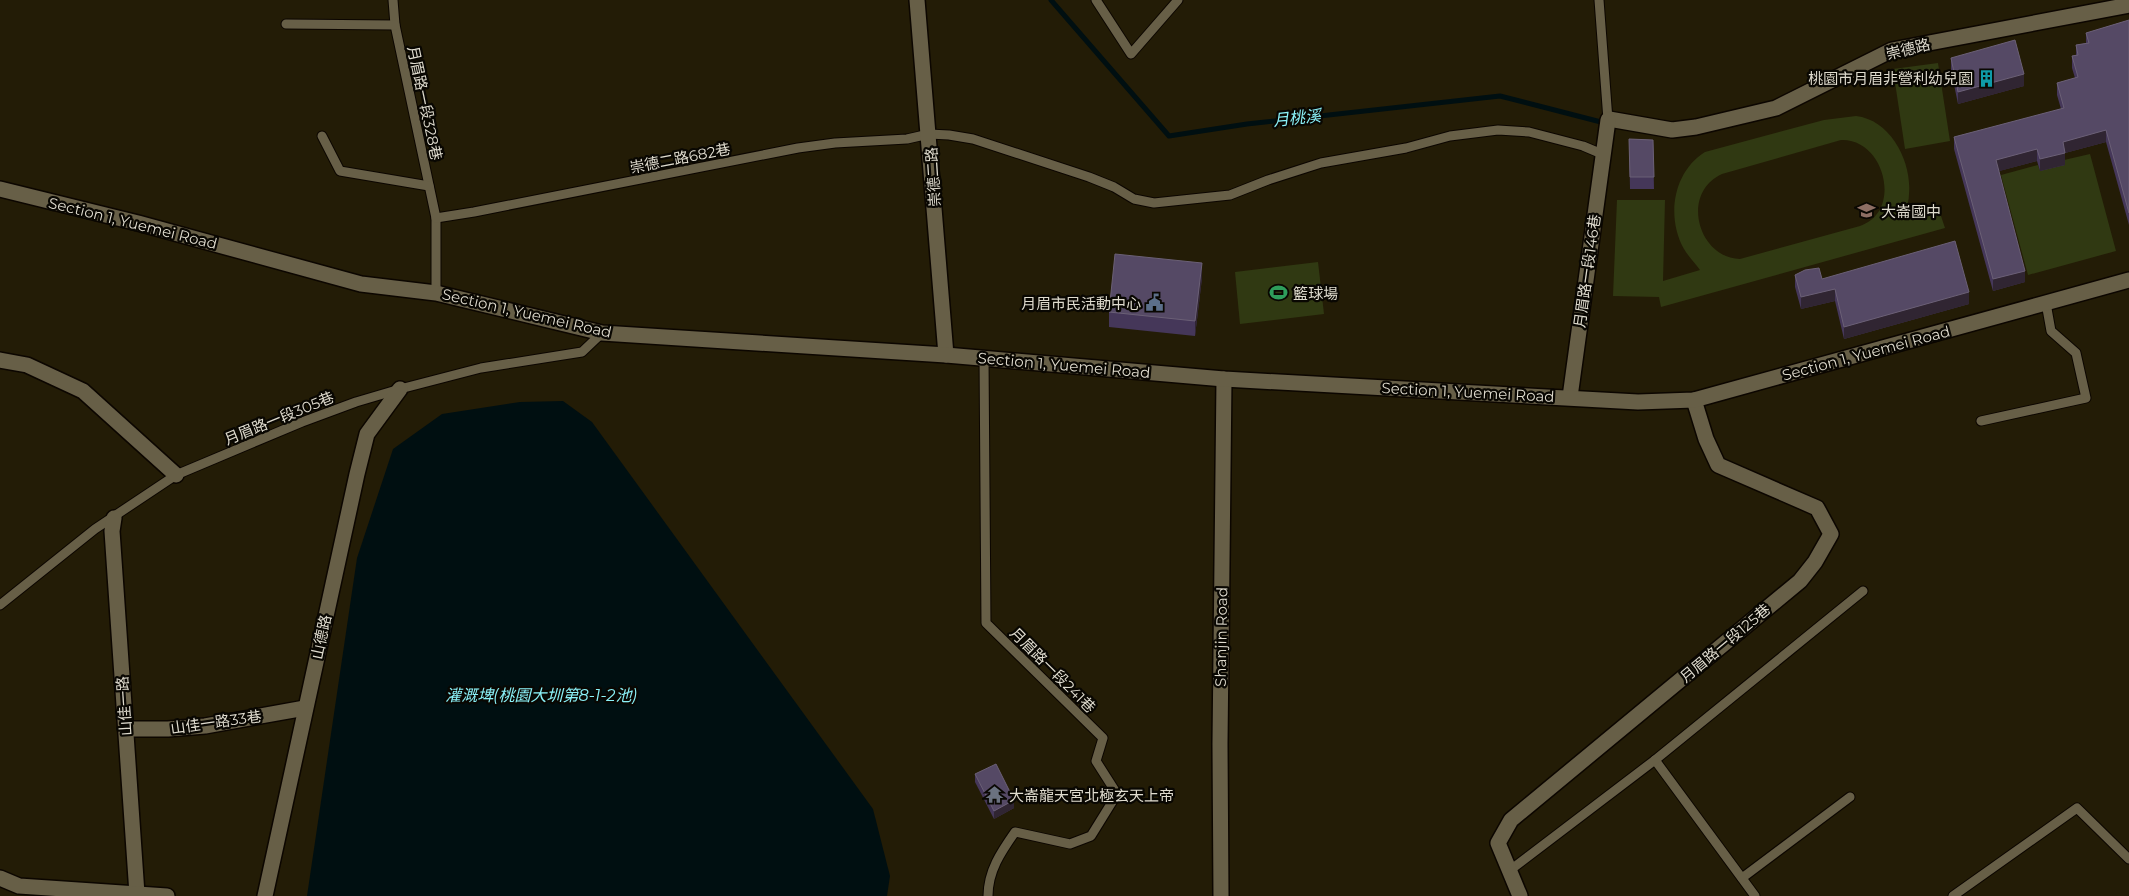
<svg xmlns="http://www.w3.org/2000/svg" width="2129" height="896" viewBox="0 0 2129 896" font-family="Montserrat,'Noto Sans TC',sans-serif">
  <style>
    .green { fill: #303912; fill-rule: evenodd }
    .water { fill: #000f11 }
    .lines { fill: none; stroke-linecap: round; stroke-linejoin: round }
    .stream { stroke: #000f11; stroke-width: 5 }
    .lane-casing { stroke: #0c0600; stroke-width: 11 }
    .street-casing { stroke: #0c0600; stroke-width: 18 }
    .secondary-casing { stroke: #0c0600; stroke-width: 18 }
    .lane { stroke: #675f47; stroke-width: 9 }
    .street { stroke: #675f47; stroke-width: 15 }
    .secondary { stroke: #675f47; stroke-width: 15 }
    .wall { fill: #453759 }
    .shaded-wall { fill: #302532 }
    .building { fill: #554965; stroke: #6b6076 }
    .labels { text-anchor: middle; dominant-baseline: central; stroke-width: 4.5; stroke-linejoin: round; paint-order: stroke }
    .street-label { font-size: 15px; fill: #dfdbce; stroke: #090702 }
    .poi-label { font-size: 15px; fill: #dfdbce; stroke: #090702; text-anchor: start }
    .water-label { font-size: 16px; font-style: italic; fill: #8bf2f9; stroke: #090702 }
  </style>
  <rect width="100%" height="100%" fill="#231c06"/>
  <g class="green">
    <polygon points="1938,63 1950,141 1905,149 1893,69"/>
    <path d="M1856 116C1891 120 1912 162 1909 194 1909 200 1907 207 1905 213L1937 204 1945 228 1661 307 1659 297 1613 296 1617 200H1665L1663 281 1700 270C1695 263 1688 256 1684 249 1666 217 1673 172 1705 152L1824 120ZM1841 140C1885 138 1903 212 1860 226L1740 259C1698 258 1680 193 1722 174Z"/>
    <polygon points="2090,154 2116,251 2028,275 2001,175 2038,165 2040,171 2064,160"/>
    <polygon points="1318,262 1324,314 1240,324 1235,272"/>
  </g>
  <polygon class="water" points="563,401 592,422 873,809 890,876 887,896 307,896 357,558 393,449 442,414 520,402"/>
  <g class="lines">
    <polyline class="stream" points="1051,0 1169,136 1247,124 1500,96 1601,122"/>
    <defs>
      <g id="lane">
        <polyline points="393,0 395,25 436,218 436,293"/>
        <polyline points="1096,0 1131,54 1178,0"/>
        <polyline points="1599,0 1608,120"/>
        <polyline points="286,24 395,25"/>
        <polyline points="322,136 340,171 429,186"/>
        <polyline points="436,218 474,212 798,148 835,143 907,139 929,134 949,135 973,139 1089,177 1114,187 1134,199 1154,203 1230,195 1268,180 1321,163 1406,148 1450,136 1498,130 1529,132 1583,146 1602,154"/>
        <path d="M984 358 986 623 1103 738 1096 761 1117 794 1091 836 1070 844 1015 832C1001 852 988 871 988 896"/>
        <polyline points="1981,421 2086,398 2076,353 2051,331 2046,303"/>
        <polyline points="0,605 95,529 176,475 302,422 356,402 400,389 481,368 582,352 602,333"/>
        <polyline points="1655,760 1755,896"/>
        <polyline points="1509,871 1655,760 1863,591"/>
        <polyline points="1742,878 1850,797"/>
        <polyline points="1953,896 2077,808 2129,859"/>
      </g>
      <g id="street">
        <polyline points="917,0 946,355"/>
        <polyline points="1609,119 1672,130 1696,127 1776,108 1892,50 2129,5"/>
        <polyline points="0,360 27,365 83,391 176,475"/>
        <polyline points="1570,397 1608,120"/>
        <polyline points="114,518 112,531 137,894"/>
        <polyline points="126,729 168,729 205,726 305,708"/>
        <polyline points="0,878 19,886 167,896"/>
        <polyline points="265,896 357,474 367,434 400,389"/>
        <polyline points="1221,896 1220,744 1224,379"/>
        <polyline points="1520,896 1498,843 1511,820 1800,581 1815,562 1831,534 1817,508 1718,465 1706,439 1694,400"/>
      </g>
      <polyline id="secondary" points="0,189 138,223 361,284 436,293 602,333 946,355 1224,379 1638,402 1694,400 2129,280"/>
    </defs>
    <use href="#lane" class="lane-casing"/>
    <use href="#street" class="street-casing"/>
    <use href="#secondary" class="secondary-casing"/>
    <use href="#lane" class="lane"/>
    <use href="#street" class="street"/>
    <use href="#secondary" class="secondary"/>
  </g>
  <g class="wall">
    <polygon points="2129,20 2129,225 2106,142 2065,153 2065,165 2040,171 2037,161 1999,171 2025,282 1993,291 1954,149 1954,137 2061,109 2057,95 2057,83 2075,78 2072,68 2072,56 2076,55 2076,45 2086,43 2086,33"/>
    <polygon points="1951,58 2024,86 1958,104 1951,70"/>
    <polygon points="1629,139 1653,140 1654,189 1630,189"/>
    <polygon points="1795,275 1822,279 1969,304 1844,339 1835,301 1801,309 1795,287"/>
    <polygon points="1202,278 1195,336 1109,327 1109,312"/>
    <polygon points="975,774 1014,808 994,819 975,782"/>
  </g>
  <g class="shaded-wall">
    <polygon points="2024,74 2024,86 1958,104 1958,92"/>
    <polygon points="2106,130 2106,142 2065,153 2065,165 2040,171 2040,159 2063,142"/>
    <polygon points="2037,149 2037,161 1996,172 1996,160"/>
    <polygon points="1202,263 1202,278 1195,336 1195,321"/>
    <polygon points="2025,271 2025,282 1993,291 1993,279"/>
    <polygon points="1835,289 1835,301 1801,309 1801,297"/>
    <polygon points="1969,292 1969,304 1844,339 1844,327"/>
    <polygon points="1014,800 1014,808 994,819 994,811"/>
  </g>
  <g class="building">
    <polygon points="2129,20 2129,213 2106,130 2063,142 2065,153 2040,159 2037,149 1996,160 2025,271 1993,279 1954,137 2064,108 2057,83 2078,77 2072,56 2078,55 2076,45 2089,43 2086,33"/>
    <polygon points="2015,40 2024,74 1958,92 1951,58"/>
    <polygon points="1629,139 1653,140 1654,177 1630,177"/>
    <polygon points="1955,241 1969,292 1844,327 1835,289 1801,297 1795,275 1805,270 1819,268 1822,279"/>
    <polygon points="1115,254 1202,263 1195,321 1109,312"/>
    <polygon points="996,764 1014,800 994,811 975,774"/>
  </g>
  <defs>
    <symbol id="building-bare" viewBox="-9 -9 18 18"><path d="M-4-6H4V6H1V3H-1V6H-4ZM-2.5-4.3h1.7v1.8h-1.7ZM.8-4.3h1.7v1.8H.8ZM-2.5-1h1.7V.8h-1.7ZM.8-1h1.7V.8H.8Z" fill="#0f9aa8" stroke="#090702" stroke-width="2.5" paint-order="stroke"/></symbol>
    <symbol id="school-bare" viewBox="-9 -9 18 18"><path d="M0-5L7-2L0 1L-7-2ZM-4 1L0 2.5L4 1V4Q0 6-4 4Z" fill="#8d6e63" stroke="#090702" stroke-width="2.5" paint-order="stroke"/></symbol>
    <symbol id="stadium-bare" viewBox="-9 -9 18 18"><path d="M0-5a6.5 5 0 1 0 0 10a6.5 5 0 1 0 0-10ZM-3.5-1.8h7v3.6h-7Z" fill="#2e9e5b" stroke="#090702" stroke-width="2.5" paint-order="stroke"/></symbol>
    <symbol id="civic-bare" viewBox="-9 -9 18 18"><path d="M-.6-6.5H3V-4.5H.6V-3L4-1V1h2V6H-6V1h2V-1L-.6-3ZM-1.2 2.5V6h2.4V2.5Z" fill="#5c6f8a" stroke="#090702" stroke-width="2.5" paint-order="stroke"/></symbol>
    <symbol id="temple-bare" viewBox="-9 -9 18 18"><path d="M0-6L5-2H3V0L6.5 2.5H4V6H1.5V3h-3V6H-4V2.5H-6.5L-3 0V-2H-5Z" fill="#6b7280" stroke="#090702" stroke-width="2.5" paint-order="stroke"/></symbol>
  </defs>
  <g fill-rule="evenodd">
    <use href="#building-bare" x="1974" y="66" width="25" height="25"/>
    <use href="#school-bare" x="1854" y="198" width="25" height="25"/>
    <use href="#stadium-bare" x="1266" y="280" width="25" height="25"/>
    <use href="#civic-bare" x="1142" y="290" width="25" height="25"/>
    <use href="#temple-bare" x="982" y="782" width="25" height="25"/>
  </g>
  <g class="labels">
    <g class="street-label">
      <text transform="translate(1908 49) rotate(-14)">崇德路</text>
      <text transform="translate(425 103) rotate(78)">月眉路一段328巷</text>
      <text transform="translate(680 158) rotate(-11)">崇德二路682巷</text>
      <text transform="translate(933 177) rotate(-94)">崇德二路</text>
      <text transform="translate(133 223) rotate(14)">Section 1, Yuemei Road</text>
      <text transform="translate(1587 271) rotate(-82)">月眉路一段146巷</text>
      <text transform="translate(527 313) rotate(13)">Section 1, Yuemei Road</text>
      <text transform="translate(1866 353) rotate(-15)">Section 1, Yuemei Road</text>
      <text transform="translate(1064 365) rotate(5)">Section 1, Yuemei Road</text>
      <text transform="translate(1468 392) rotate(3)">Section 1, Yuemei Road</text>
      <text transform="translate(279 418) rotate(-22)">月眉路一段305巷</text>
      <text transform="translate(321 637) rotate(-78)">山德路</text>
      <text transform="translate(1221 637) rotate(-89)">Shanjin Road</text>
      <text transform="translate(1725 643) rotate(-40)">月眉路一段125巷</text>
      <text transform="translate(1053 670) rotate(45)">月眉路一段241巷</text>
      <text transform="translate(124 706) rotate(-94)">山佳一路</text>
      <text transform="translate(216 722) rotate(-8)">山佳一路33巷</text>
    </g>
    <g class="poi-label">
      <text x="1973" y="78" text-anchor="end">桃園市月眉非營利幼兒園</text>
      <text x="1881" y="211">大崙國中</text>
      <text x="1293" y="293">籃球場</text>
      <text x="1141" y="303" text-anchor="end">月眉市民活動中心</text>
      <text x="1009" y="795">大崙龍天宮北極玄天上帝</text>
    </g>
    <g class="water-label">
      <text transform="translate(1297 118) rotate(-6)">月桃溪</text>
      <text x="541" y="695">灌溉埤(桃園大圳第8-1-2池)</text>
    </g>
  </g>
</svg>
